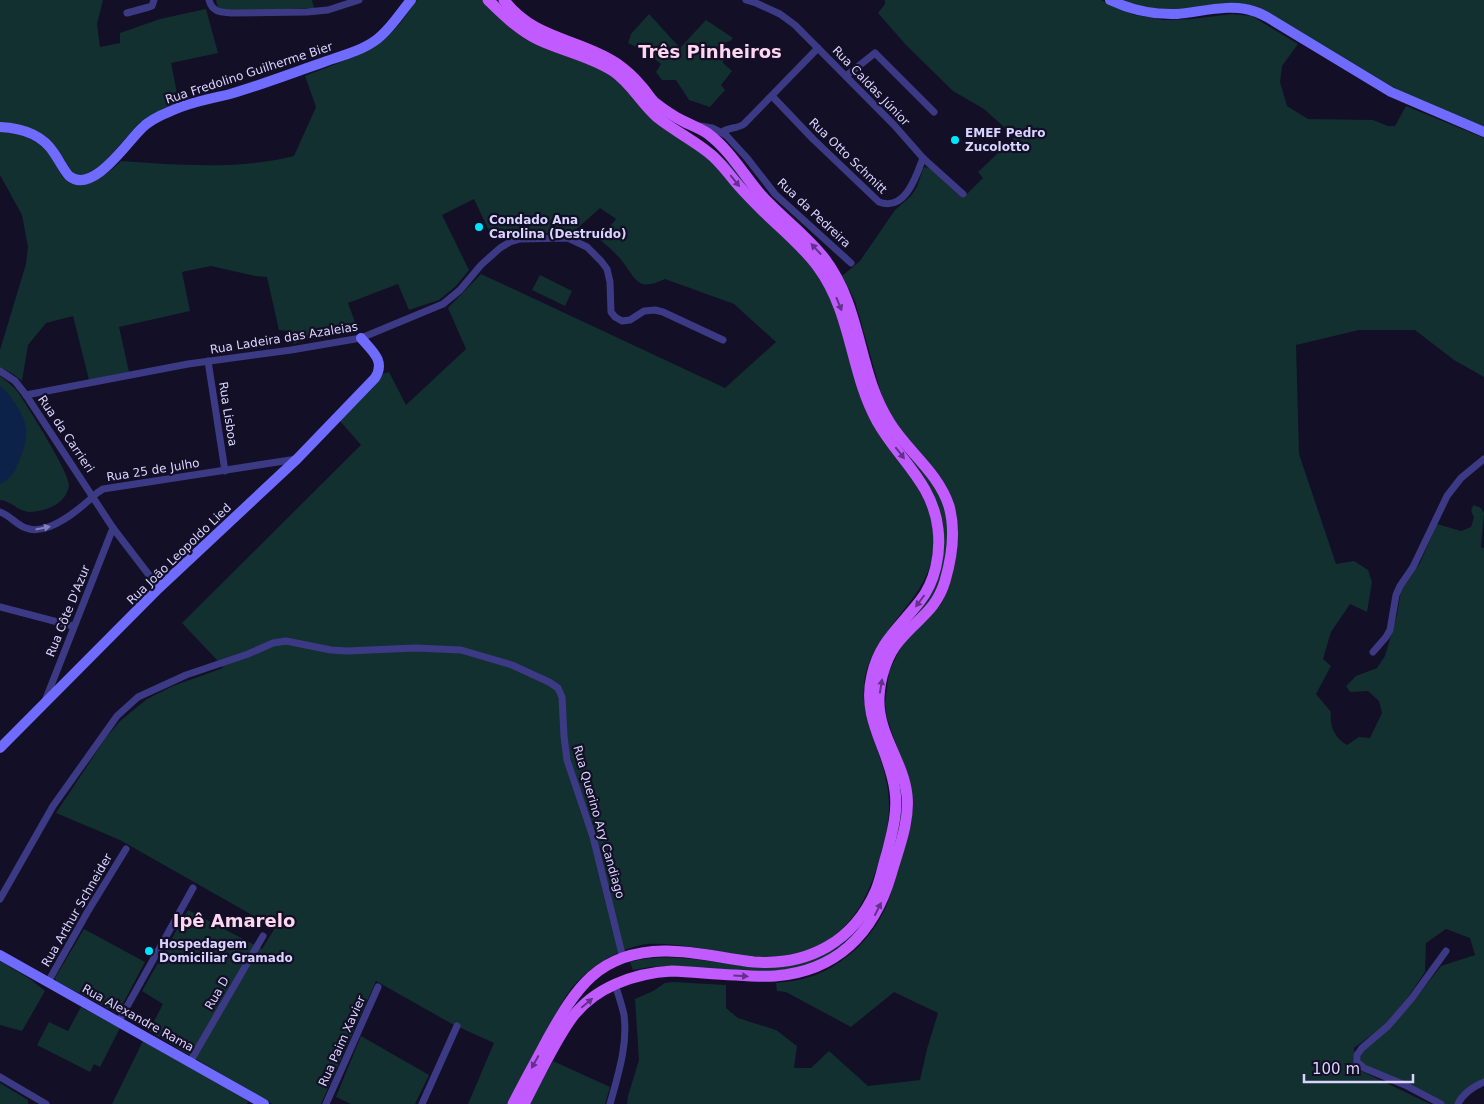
<svg xmlns="http://www.w3.org/2000/svg" width="1484" height="1104" viewBox="0 0 1484 1104" font-family="'DejaVu Sans',sans-serif">
  <style>
    .green { fill: #12302f }
    .water { fill: #0c2248 }
    .lines { fill: none; stroke-linecap: round; stroke-linejoin: round }
    .street { stroke: #3d3a85; stroke-width: 7 }
    .secondary { stroke: #6f6bff; stroke-width: 10 }
    .primary { stroke: #c25bff; stroke-width: 11 }
    .oneway { fill: #623188 }
    .oneway2 { fill: #837fbc }
    .poi-dot { fill: #00e5ff; stroke: #130f26; stroke-width: 2 }
    .labels { text-anchor: middle; dominant-baseline: central; stroke-width: 4.5; stroke-linejoin: round; paint-order: stroke }
    .street-label { font-size: 12px; fill: #d9d4ff; stroke: #130f26 }
    .poi-label { font-size: 12px; font-weight: bold; fill: #d9d4ff; stroke: #130f26; text-anchor: start }
    .district-label { font-size: 18px; font-weight: bold; fill: #ffd6f0; stroke: #130f26 }
  </style>
  <rect width="100%" height="100%" fill="#130f26"/>
  <g class="green">
    <path d="M0 0H103L97 24 100 47 120 43V33L160 19 206 9 218 53 171 63 179 103 162 109 138 124 102 165 83 176 72 173C54 138 40 126 0 123Z"/>
    <polygon points="216,0 312,0 314,8 220,11 218,8"/>
    <path d="M417 0H482C496 13 508 29 525 39 546 52 571 56 593 66 603 70 611 76 620 82L692 146 710 160 805 258 822 280C847 335 873 391 898 446 903 456 907 467 912 477 920 493 929 506 932 524 946 598 869 621 864 687 861 719 878 745 885 775 893 807 888 832 878 864 868 896 855 923 825 942 800 959 767 960 737 955 710 950 675 942 647 944 621 947 587 968 571 989 564 998 559 1009 553 1019 537 1047 522 1075 507 1104H468L494 1043 452 1024 376 981 321 1104H272L149 1031 163 1004 142 991 188 910 262 949 275 928 120 840 56 813 105 739 120 721 147 699 173 686 223 668 217 660 182 623 361 445 340 421 382 374 389 372 406 405 466 349 448 308 481 274 725 388 776 342 734 304 665 279C637 292 637 280 622 261 616 253 607 246 599 239L616 219 600 208 571 234 552 233 508 236 490 233 474 199 442 215 469 270 456 286 439 300 409 310 398 284 348 303 355 322 294 344 290 331 279 330 267 277 255 276 211 266 182 272 190 311 119 327 129 372 89 380 73 316 46 323 28 345 22 381 13 374 0 367V350L26 264 28 247 22 215 0 175V131C16 133 30 137 43 147 52 155 56 166 62 176 76 197 109 174 121 161 179 165 237 170 294 156L316 107 305 76C337 63 372 53 396 28 404 20 409 9 417 0Z"/>
    <path d="M885 0H1101L1135 15 1164 20 1192 19 1232 14 1252 16 1298 44 1282 66 1280 82 1287 106 1308 119 1373 120 1388 126H1395L1406 106 1484 138V377L1454 360 1415 330H1359L1296 345 1299 454 1336 564 1354 561 1368 570 1372 582 1367 612 1350 604 1331 632 1323 659 1331 666 1316 694 1331 712C1329 726 1335 738 1347 745L1359 737 1370 738 1382 713 1379 701 1368 691 1350 692 1346 686 1356 676 1377 668 1385 656 1397 615 1401 590 1420 563 1437 524 1461 531 1471 527 1474 517C1471 512 1470 509 1474 505L1481 508 1484 513 1481 547 1484 548V1081L1456 1104H1445L1403 1083 1369 1069 1362 1063 1360 1058 1363 1050 1416 998 1441 966 1475 955 1470 938 1446 929 1426 943 1425 972 1408 997 1385 1025 1354 1048 1355 1068 1430 1104H627L628 1096 639 1060 635 999 653 991 665 983 673 982 726 985V1008L738 1018 776 1030 797 1046 794 1068H811L829 1051 868 1086 920 1080 927 1049 938 1013 894 992 851 1027 786 992 777 991 776 983C788 982 801 980 813 976 843 965 869 941 883 913 891 897 895 879 900 862 907 838 915 816 912 791L887 718 885 704 889 672 900 649 905 641 942 603 950 582 955 517 885 407 855 301 842 276 860 261 895 210 911 196 917 187 923 169 925 167 930 168 963 198 983 178 978 172 1015 137 984 109 953 91 906 45 878 13 885 4Z"/>
    <path d="M1121 0H1484V127L1408 96 1259 7C1231 0 1211 7 1182 9 1161 11 1141 7 1121 0Z"/>
    <polygon points="649,14 680,48 706,20 733,38 730,41 726,42 723,63 732,71 721,85 725,90 710,107 689,100 676,80 662,80 656,72 661,64 645,51 628,43 631,34"/>
    <path d="M692 135 707 145 729 163 734 165C742 177 749 188 759 199 780 220 805 238 823 262 833 275 840 291 846 306L872 395C878 410 886 424 896 438 912 458 934 476 943 501 953 530 948 582 928 606 921 614 912 620 905 627 888 644 878 666 875 691 872 728 897 757 902 792 904 804 903 815 900 826 894 849 889 873 879 895 863 935 825 966 782 972 763 974 743 971 724 970 704 968 684 967 664 966L650 967 633 970 630 962C654 956 677 957 701 960 746 965 782 977 826 953 842 945 856 932 866 917 877 901 882 883 887 864 895 837 904 810 898 782 889 740 867 722 877 674 883 645 902 631 919 609 938 587 945 557 942 528 937 487 915 469 893 438 884 424 876 410 870 394L843 304 838 291 823 268 808 250 744 186 724 161 712 151 691 136Z"/>
    <polygon points="540,275 572,291 565,306 532,290"/>
    <path d="M0 376C6 381 12 385 17 391 27 405 69 472 69 485 67 503 47 511 31 512 18 512 12 501 0 500Z"/>
    <polygon points="84,929 145,962 118,1013 116,1013 56,981 55,978"/>
    <polygon points="0,961 30,979 45,991 22,1031 0,1025"/>
    <polygon points="81,1007 120,1028 100,1067 94,1064 90,1072 37,1045 49,1022 68,1031"/>
    <polygon points="361,1036 429,1075 415,1104 351,1104 336,1097"/>
    <polygon points="143,1041 248,1101 247,1104 112,1104"/>
    <polygon points="553,1061 610,1087 605,1104 529,1104"/>
    <polygon points="0,1083 28,1100 28,1104 0,1104"/>
  </g>
  <path class="water" d="M0 386C7 391 11 397 15 403 30 426 29 437 19 461 15 472 11 479 0 484Z"/>
  <g class="lines">
    <g class="street">
      <path d="M209 0C212 12 220 12 231 13L307 12 328 10 359 0"/>
      <polyline points="746,0 756,3 780,14 795,25 894,125 923,158 963,194"/>
      <polyline points="127,13 149,7 152,6 154,0"/>
      <polyline points="846,76 875,53 934,112"/>
      <path d="M772 96 813 139 879 202C905 212 916 177 923 158"/>
      <polyline points="700,126 712,128 726,135 747,158 775,194 851,263"/>
      <path d="M722 132C729 127 737 129 744 124L818 48"/>
      <polyline points="208,361 225,471"/>
      <polyline points="0,371 15,381 26,395 113,528 159,588"/>
      <polyline points="26,395 188,364 291,350 361,338 443,304 460,290 481,265 500,248 510,242 520,239 568,238 587,247 601,261 607,269 610,282 611,312 615,317 622,321 630,320 644,311 655,310 663,312 723,340"/>
      <path d="M0 512C10 515 16 525 26 528 49 537 82 507 97 493L103 489 297 459"/>
      <polyline points="0,607 73,626"/>
      <polyline points="1373,652 1386,637 1390,630 1396,595 1400,586 1413,567 1447,496 1461,478 1484,459"/>
      <polyline points="45,701 113,528"/>
      <polyline points="0,899 53,806 117,716 138,697 186,675 248,654 273,643 286,641 331,650 347,651 415,648 461,650 512,665 549,682 558,688 562,697 564,736 567,760 593,837 623,958"/>
      <polyline points="48,982 88,911 126,849"/>
      <polyline points="119,1021 193,888"/>
      <polyline points="190,1062 263,936"/>
      <polyline points="0,1077 46,1104"/>
      <polyline points="326,1104 378,987"/>
      <polyline points="422,1104 457,1026"/>
      <path d="M610 1104C618 1075 628 1045 624 1015 622 1005 618 994 615 984"/>
      <polyline points="1441,1104 1405,1085 1364,1068 1357,1062 1357,1055 1362,1048 1388,1026 1412,998 1446,951"/>
      <path d="M1458 1104C1463 1093 1473 1087 1484 1082"/>
    </g>
    <g class="secondary">
      <path d="M1110 0C1131 10 1153 15 1177 14 1200 12 1232 3 1253 11 1258 12 1263 15 1267 17L1391 92 1484 132"/>
      <path d="M0 127C21 128 42 134 54 153 59 160 63 169 69 176 93 195 127 142 142 128 150 120 161 115 171 111 190 102 210 99 230 94 261 85 292 73 324 62 341 56 361 51 376 40 390 30 400 13 411 0"/>
      <path d="M0 748 159 588 297 459 375 378C386 361 372 351 361 338"/>
      <polyline points="0,955 264,1104"/>
    </g>
    <g class="primary">
      <path d="M488 0C503 14 518 30 537 39 562 51 590 56 613 71 631 83 641 103 657 117 673 130 693 140 709 153 721 162 729 175 739 186 746 194 753 201 761 209 780 228 802 245 818 267 852 313 850 372 877 421 898 459 933 483 938 529 941 554 935 582 920 601 900 627 879 642 872 675 861 721 890 749 895 791 898 812 892 833 887 853 883 865 881 878 876 890 854 941 809 966 754 962 726 959 691 950 664 951 598 952 576 988 547 1040 536 1061 524 1082 513 1104"/>
      <path d="M504 0C534 40 578 38 616 63 626 70 634 77 641 86 646 91 649 97 654 102 663 109 673 116 683 121 691 125 699 128 707 133 730 150 743 174 761 195 781 217 806 235 824 258 863 309 857 372 890 423 908 452 938 472 949 506 956 531 952 557 945 581 936 611 918 618 900 640 887 655 880 677 879 697 877 733 903 760 907 795 910 822 898 850 891 875 874 933 837 971 775 976 761 977 748 976 734 975 713 974 693 972 672 971 635 973 594 987 571 1019 552 1046 539 1076 524 1104"/>
    </g>
  </g>
  <defs><path id="oneway-solid" d="M-6-.8H1V-3.2L6.5 0L1 3.2V.8H-6Z" transform="scale(1.25)"/></defs>
  <g class="oneway">
    <use href="#oneway-solid" transform="translate(735 181) rotate(51)"/>
    <use href="#oneway-solid" transform="translate(816 249) rotate(-133)"/>
    <use href="#oneway-solid" transform="translate(839 304) rotate(68)"/>
    <use href="#oneway-solid" transform="translate(900 453) rotate(52)"/>
    <use href="#oneway-solid" transform="translate(920 601) rotate(127)"/>
    <use href="#oneway-solid" transform="translate(881 686) rotate(-81)"/>
    <use href="#oneway-solid" transform="translate(878 909) rotate(-63)"/>
    <use href="#oneway-solid" transform="translate(741 976) rotate(4)"/>
    <use href="#oneway-solid" transform="translate(587 1003) rotate(-40)"/>
    <use href="#oneway-solid" transform="translate(535 1062) rotate(119)"/>
  </g>
  <use class="oneway2" href="#oneway-solid" transform="translate(43 528) rotate(-12)"/>
  <g class="poi-dot">
    <circle cx="955" cy="140" r="5"/>
    <circle cx="479" cy="227" r="5"/>
    <circle cx="149" cy="951" r="5"/>
  </g>
  <g class="labels">
    <g class="street-label">
      <text transform="translate(249 73) rotate(-18)">Rua Fredolino Guilherme Bier</text>
      <text transform="translate(871 86) rotate(46)">Rua Caldas Júnior</text>
      <text transform="translate(848 156) rotate(44)">Rua Otto Schmitt</text>
      <text transform="translate(814 213) rotate(43)">Rua da Pedreira</text>
      <text transform="translate(284 338) rotate(-9)">Rua Ladeira das Azaleias</text>
      <text transform="translate(228 414) rotate(81)">Rua Lisboa</text>
      <text transform="translate(66 434) rotate(56)">Rua da Carrieri</text>
      <text transform="translate(153 470) rotate(-9)">Rua 25 de Julho</text>
      <text transform="translate(179 554) rotate(-44)">Rua João Leopoldo Lied</text>
      <text transform="translate(68 611) rotate(-68)">Rua Côte D'Azur</text>
      <text transform="translate(599 822) rotate(74)">Rua Querino Ary Candiago</text>
      <text transform="translate(77 910) rotate(-60)">Rua Arthur Schneider</text>
      <text transform="translate(217 993) rotate(-60)">Rua D</text>
      <text transform="translate(138 1018) rotate(29)">Rua Alexandre Rama</text>
      <text transform="translate(342 1041) rotate(-66)">Rua Paim Xavier</text>
    </g>
    <g class="poi-label">
      <text x="965" y="133">EMEF Pedro<tspan x="965" dy="14">Zucolotto</tspan></text>
      <text x="489" y="220">Condado Ana<tspan x="489" dy="14">Carolina (Destruído)</tspan></text>
      <text x="159" y="944">Hospedagem<tspan x="159" dy="14">Domiciliar Gramado</tspan></text>
    </g>
    <g class="district-label">
      <text x="710" y="51">Três Pinheiros</text>
      <text x="234" y="920">Ipê Amarelo</text>
    </g>
  </g>
  <path d="M1304 1074v8h109v-8" fill="none" stroke="#d9d4ff" stroke-width="2.5"/>
  <text x="1312" y="1074" font-size="15" fill="#d9d4ff" stroke="#130f26" stroke-width="4" paint-order="stroke">100 m</text>
</svg>
